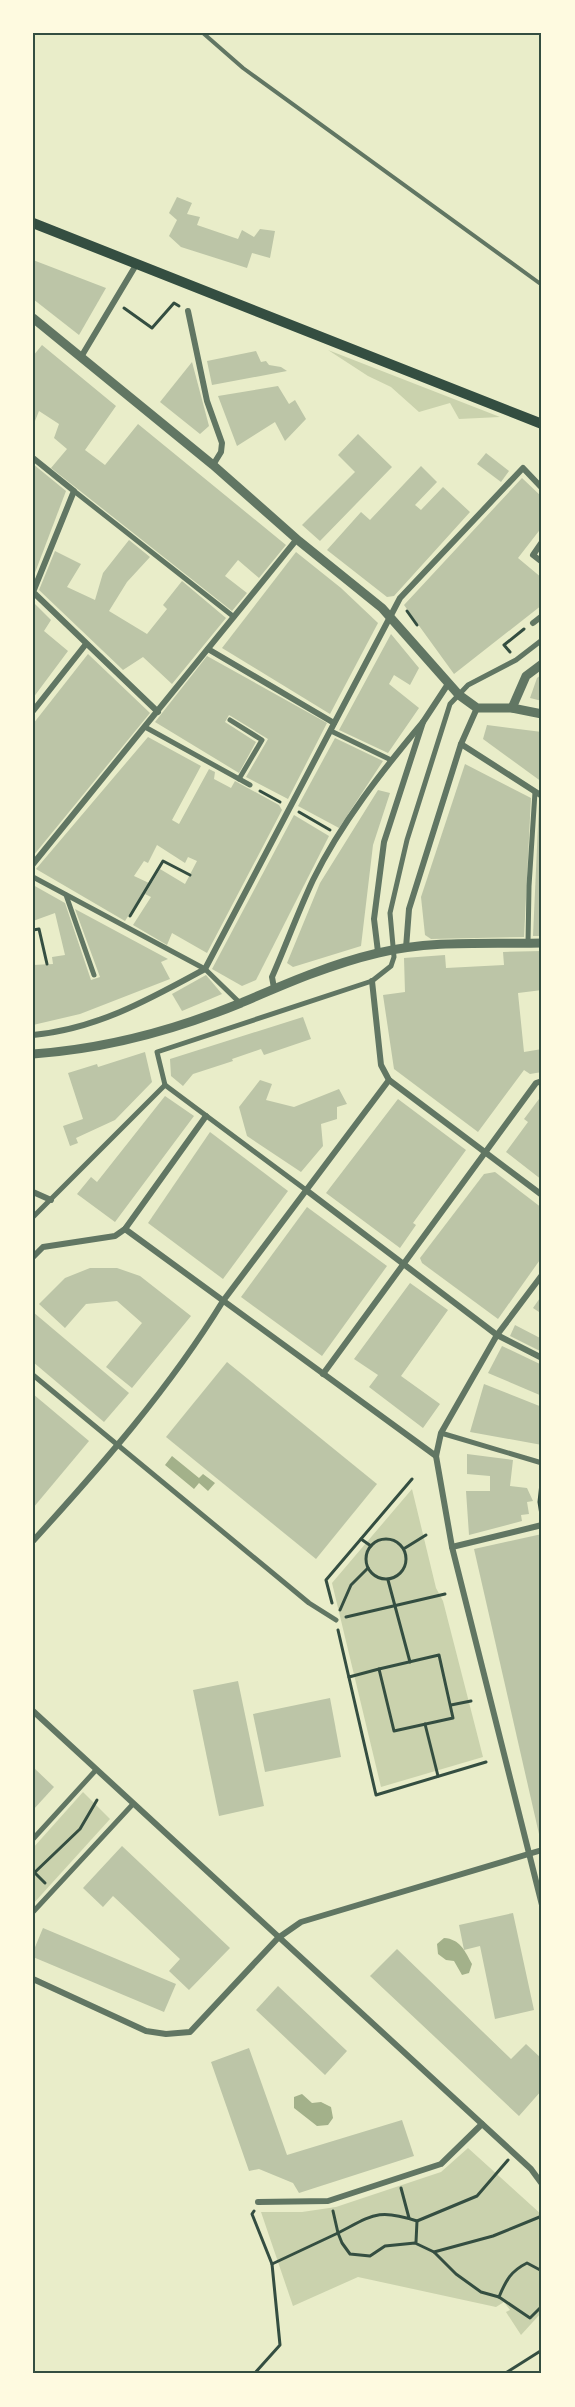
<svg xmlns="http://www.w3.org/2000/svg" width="575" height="2407" viewBox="0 0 575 2407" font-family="'IBM Plex Sans',sans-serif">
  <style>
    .green { fill: #cad2ad }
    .water { fill: #a3b18a }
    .building { fill: #bcc5a7 }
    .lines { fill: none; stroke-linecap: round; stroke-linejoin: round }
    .path { stroke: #344e41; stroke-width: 3 }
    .service { stroke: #617663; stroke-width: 4 }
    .pedestrian { stroke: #617663; stroke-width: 5 }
    .minor { stroke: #617663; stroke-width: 6 }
    .tertiary { stroke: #617663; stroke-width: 9 }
    .secondary { stroke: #344e41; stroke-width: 10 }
    .neatline { fill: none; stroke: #344e41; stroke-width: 2 }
  </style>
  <rect width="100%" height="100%" fill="#e9edc9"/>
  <g class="green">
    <polygon points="328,350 500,417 459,419 450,403 419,412 391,387 368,376"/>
    <polygon points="412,1489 436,1588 443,1601 483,1757 381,1787 332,1583"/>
    <polygon points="83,1792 110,1819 33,1904 33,1848"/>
    <polygon points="468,2148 542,2215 542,2312 521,2335 506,2312 510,2310 504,2302 496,2307 358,2277 293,2306 261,2212 302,2212 336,2207 441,2172"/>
  </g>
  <g class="water">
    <polygon points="172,1456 199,1478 203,1474 215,1483 208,1491 199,1483 194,1489 165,1465"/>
    <path d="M444 1938C460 1939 465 1951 472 1964L469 1973 462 1975 454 1961 446 1960 438 1954 437 1944Z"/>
    <polygon points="302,2094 312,2103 321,2102 331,2107 333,2118 328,2125 317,2126 294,2108 294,2097"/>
  </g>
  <g class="building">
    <polygon points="177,197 192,203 187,214 200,217 197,225 238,239 242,230 254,237 260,229 275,231 270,258 252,253 247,268 181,247 169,236 177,220 169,213"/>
    <polygon points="33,260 106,288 79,335 33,299"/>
    <polygon points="42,345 116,406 85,450 105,465 138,424 286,545 259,578 238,560 225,576 247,593 232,611 51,468 67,449 54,438 59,424 39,411 33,426 33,356"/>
    <polygon points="256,351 261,362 266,361 269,365 281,367 287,371 212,385 207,361"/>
    <polygon points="192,362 209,426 200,434 160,402"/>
    <polygon points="278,386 289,404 295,400 306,419 285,441 275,422 237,446 218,396"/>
    <polygon points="358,434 392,467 320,541 302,525 355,472 338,455"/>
    <polygon points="486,453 509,471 501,482 477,464"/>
    <polygon points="33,464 66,491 33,578"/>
    <polygon points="421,466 437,482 415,505 421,510 443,487 470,512 394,596 387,597 327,550 361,512 370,520"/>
    <polygon points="522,478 542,497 542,527 518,558 542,578 542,605 454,674 404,605"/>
    <polygon points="129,540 150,557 127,582 109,611 147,634 167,609 163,605 182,581 226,618 172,684 143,657 123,670 39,590 55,551 81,564 67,587 95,600 103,573"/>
    <polygon points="296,552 341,588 378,623 330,714 222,648"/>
    <polygon points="33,602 51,620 44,631 68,651 33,698"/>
    <polygon points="391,634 419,668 410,685 394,675 389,684 419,708 388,753 339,730"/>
    <polygon points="88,654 150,713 33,856 33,724"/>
    <polygon points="207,656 327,723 288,799 246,777 268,739 229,715 225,722 256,742 239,773 155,722"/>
    <polygon points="542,674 542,701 530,698 537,678"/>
    <polygon points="487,725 542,732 542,782 483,739"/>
    <polygon points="148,737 201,766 172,820 179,824 209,769 215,772 214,779 231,788 235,781 279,805 282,810 207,953 172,933 167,945 133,925 151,897 145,894 160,869 185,884 197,861 188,857 185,863 157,845 148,863 144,861 134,876 149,883 125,921 36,869"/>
    <polygon points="335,738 383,761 339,828 298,806"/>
    <polygon points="465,764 531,798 524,937 431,939 425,935 421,897"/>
    <polygon points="378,790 390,793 373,845 361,946 293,967 287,963 320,883"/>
    <polygon points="539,803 542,804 542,936 533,936"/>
    <polygon points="294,815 329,836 256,980 242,986 212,969"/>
    <polygon points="33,885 65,903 91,980 100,977 75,909 168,959 161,962 170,979 80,1014 33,1025 33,965 53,964 52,957 65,955 55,913 33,921"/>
    <polygon points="542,951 542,990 518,993 524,1052 542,1049 542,1072 530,1074 524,1070 478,1132 394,1069 383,995 405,992 404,958 445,955 446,968 504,965 503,952"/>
    <polygon points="206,975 222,994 182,1011 172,994"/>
    <polygon points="303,1017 311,1039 264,1055 261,1049 232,1059 233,1061 193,1074 183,1086 171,1076 170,1059"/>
    <polygon points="145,1052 152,1082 115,1120 76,1138 78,1143 70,1146 63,1126 83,1119 68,1073 97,1064 98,1067"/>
    <polygon points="260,1080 272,1084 266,1100 294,1107 339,1089 347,1104 337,1107 337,1119 321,1124 323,1146 301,1172 247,1136 239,1107"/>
    <polygon points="542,1095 542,1180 506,1152 528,1122 524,1119"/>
    <polygon points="165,1096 194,1116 115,1222 77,1194 91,1177 97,1182"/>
    <polygon points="398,1099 466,1150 413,1223 416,1225 400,1248 326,1193"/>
    <polygon points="210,1132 288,1191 223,1279 148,1223"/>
    <polygon points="495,1172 542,1208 542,1257 498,1319 422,1263 420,1258 484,1174"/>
    <polygon points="307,1207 387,1266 322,1356 241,1297"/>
    <polygon points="90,1268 117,1268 140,1276 191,1316 132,1388 106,1367 142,1323 117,1301 86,1304 65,1328 39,1304 65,1278"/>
    <polygon points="410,1283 448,1310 401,1376 440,1404 423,1428 369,1387 378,1375 354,1359"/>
    <polygon points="542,1295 542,1314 533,1308"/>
    <polygon points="33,1312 129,1393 104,1422 33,1362"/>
    <polygon points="515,1325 542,1339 542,1352 510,1336"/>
    <polygon points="502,1346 542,1365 542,1396 488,1373"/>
    <polygon points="227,1362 377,1484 316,1559 166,1437"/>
    <polygon points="484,1384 542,1407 542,1445 470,1432"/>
    <polygon points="33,1394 89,1441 33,1508"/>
    <polygon points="467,1454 513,1460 510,1486 527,1488 533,1501 527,1502 529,1514 521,1515 522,1521 469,1535 466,1491 490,1491 490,1476 467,1474"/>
    <polygon points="542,1534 542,1834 539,1834 474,1549"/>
    <polygon points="238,1681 264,1806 219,1816 193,1690"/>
    <polygon points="330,1698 341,1757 265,1772 253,1714"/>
    <polygon points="33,1767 54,1787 33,1810"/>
    <polygon points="122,1846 230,1948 189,1990 169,1971 180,1959 113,1896 103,1907 83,1888"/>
    <polygon points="513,1913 534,2010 495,2019 480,1946 464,1950 459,1925"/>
    <polygon points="43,1928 176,1984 164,2012 33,1957 33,1952"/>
    <polygon points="397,1949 511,2059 526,2044 542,2059 542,2090 519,2116 370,1976"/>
    <polygon points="278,1986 347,2051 325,2075 256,2010"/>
    <polygon points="249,2048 287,2155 402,2120 414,2156 299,2193 293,2183 259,2169 249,2171 211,2062"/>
  </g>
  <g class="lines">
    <g class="path">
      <polyline points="124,308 152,328 174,303 179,306"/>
      <polyline points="407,611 417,625"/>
      <polyline points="510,652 504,645 524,629"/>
      <polyline points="260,791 280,802"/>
      <polyline points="299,812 330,830"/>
      <polyline points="130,916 163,861 190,875"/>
      <polyline points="33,930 39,929 47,964"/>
      <polyline points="541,1515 539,1502 542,1474"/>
      <circle cx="386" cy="1559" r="20"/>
      <polyline points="361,1539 371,1546"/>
      <polyline points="405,1548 426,1535"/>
      <polyline points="388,1580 410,1662"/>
      <polyline points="332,1603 326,1580 412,1479"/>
      <polyline points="340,1610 351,1585 368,1568"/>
      <polyline points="346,1617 445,1594"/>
      <polyline points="338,1630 376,1795 486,1762"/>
      <polygon points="439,1655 453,1718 394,1731 379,1669"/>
      <polyline points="349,1677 379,1669"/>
      <polyline points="451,1705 471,1701"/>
      <polyline points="425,1724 438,1776"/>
      <polyline points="35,1873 45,1883"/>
      <polyline points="33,1874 80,1829 97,1800"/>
      <polyline points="401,2188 409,2218"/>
      <path d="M333 2211 338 2233C373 2215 378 2208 417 2221L416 2242"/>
      <polyline points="417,2221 477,2196 508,2160"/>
      <polyline points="434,2252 493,2236 542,2216"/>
      <polyline points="272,2264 338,2233 342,2243 350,2254 370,2256 385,2246 415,2243 434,2252 456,2274 481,2292 499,2297 530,2318 542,2306"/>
      <path d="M499 2297C506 2280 511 2271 527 2263L542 2271"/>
      <polyline points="254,2374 280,2345 272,2264 252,2214 254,2211"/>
      <polyline points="504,2374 542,2350"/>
    </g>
    <polyline class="service" points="203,33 243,68 542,285"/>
    <g class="pedestrian">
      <polyline points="74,491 234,617"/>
      <polyline points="230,720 262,740 239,779"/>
      <polyline points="145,727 250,785"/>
      <polyline points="331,731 391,760"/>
      <polyline points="33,877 205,969 240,1003"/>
      <polyline points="66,895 94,975"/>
      <polyline points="528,943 529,886 535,792"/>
      <polyline points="165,1085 157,1052 372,981 391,966 394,957 390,913 407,840 450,704 468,685 516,660 542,640"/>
      <polyline points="165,1085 306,1190"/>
      <polyline points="33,1217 165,1085"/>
      <polyline points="33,1375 309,1603 336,1620"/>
      <polyline points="441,1433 542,1463"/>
      <polyline points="33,1839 96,1770"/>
      <polyline points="33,1912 133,1804"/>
    </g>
    <g class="minor">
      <polyline points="188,311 207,401 222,443 221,452 213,465"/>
      <polyline points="81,357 136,265"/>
      <polyline points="33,458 74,491 33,592 158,712"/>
      <polyline points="542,542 533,555 542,562"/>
      <polyline points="533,623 542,616"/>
      <polyline points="208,649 334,723"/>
      <polyline points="33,711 86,644"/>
      <polyline points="461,744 542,796"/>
      <polyline points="33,864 297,539"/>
      <polyline points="406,948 409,909 461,744 477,708"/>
      <polyline points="378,952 374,919 384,842 423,722 448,684"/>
      <polyline points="372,981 381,1065 389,1080 542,1195"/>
      <path d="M274 988 272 977C286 945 298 912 313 880 341 823 382 771 423 722"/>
      <path d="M33 1035C97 1029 150 999 205 969L400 598 523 468 542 488"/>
      <polyline points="306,1190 497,1335 542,1358"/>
      <polyline points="33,1192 51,1200"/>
      <polyline points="125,1229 436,1456"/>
      <polyline points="33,1257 43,1247 115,1236 125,1229 206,1116"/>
      <polyline points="542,1275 497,1335 441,1433 436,1456 452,1547 542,1905"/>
      <polyline points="323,1374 536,1083 542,1081"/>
      <path d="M33 1541C102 1465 169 1389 223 1301L389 1080"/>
      <polyline points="452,1547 542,1525"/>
      <polyline points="33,1711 531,2169 542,2184"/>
      <polyline points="33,1979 146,2031 166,2034 190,2032 278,1938 301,1922 542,1850"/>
      <polyline points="258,2202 328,2201 441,2164 482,2124"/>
    </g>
    <g class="tertiary">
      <polyline points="33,318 213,465 299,541 382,608 459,695 477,708 512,708 542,714"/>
      <polyline points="512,708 526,676 542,664"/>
      <path d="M33 1054C104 1049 175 1030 241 1003 285 984 331 964 378 953 430 940 488 944 542 943"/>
    </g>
    <polyline class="secondary" points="33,223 542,424"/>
  </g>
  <rect width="575" height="2407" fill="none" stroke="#fefae0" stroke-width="69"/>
  <rect x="34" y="34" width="506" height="2338" class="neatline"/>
</svg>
